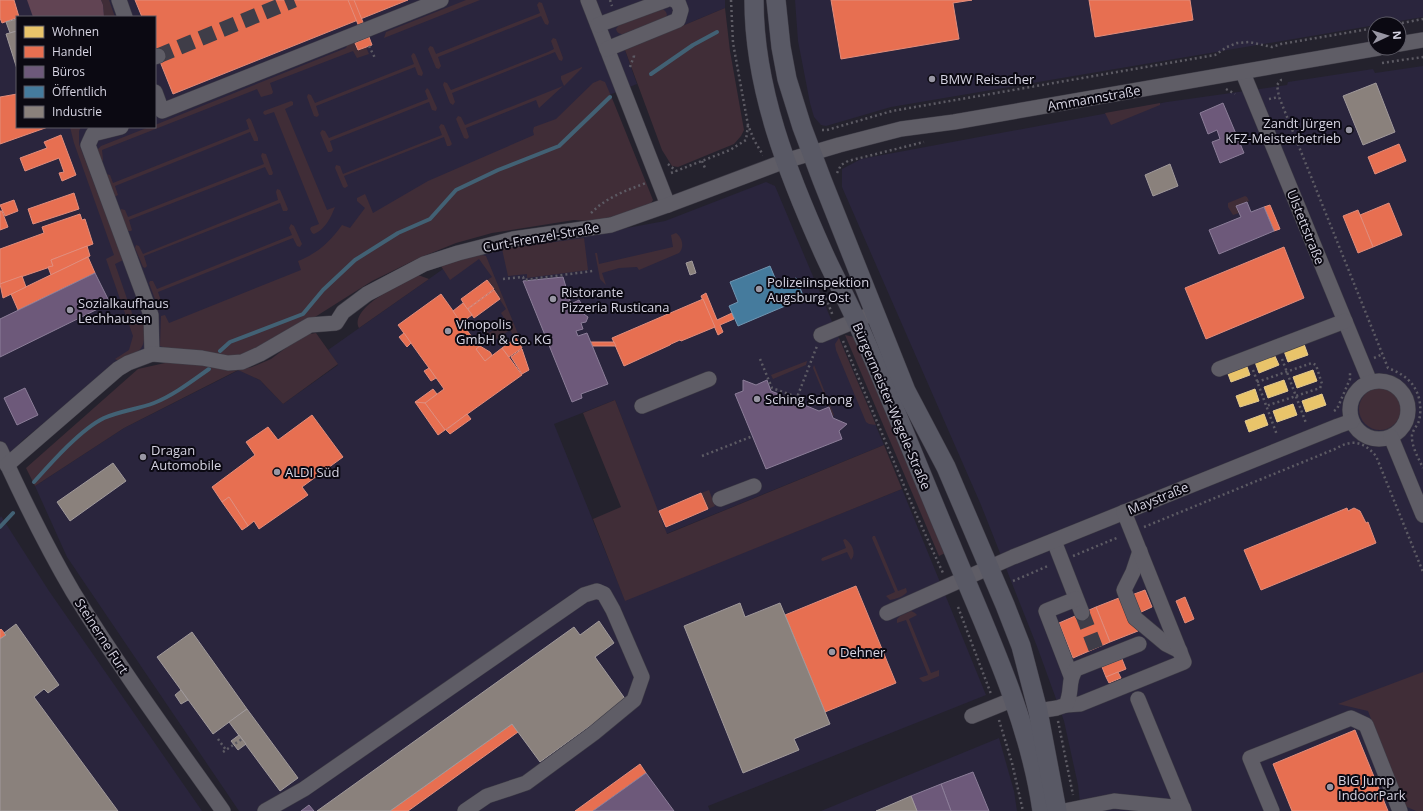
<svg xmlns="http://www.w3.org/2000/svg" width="1423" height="811" viewBox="0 0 1423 811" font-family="'Open Sans',sans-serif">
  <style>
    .built { fill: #2a253d; fill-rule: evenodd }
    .green { fill: #402d37 }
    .forest { fill: #614453 }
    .homes { fill: #e9c46a; stroke: #e3c98e }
    .shops { fill: #e76f51; stroke: #e28d7c }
    .offices { fill: #6d597a; stroke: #8c7e99 }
    .public { fill: #457b9d; stroke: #7096b2 }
    .industry { fill: #8a817c; stroke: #a19a9b }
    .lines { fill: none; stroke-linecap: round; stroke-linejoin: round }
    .stream { stroke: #426174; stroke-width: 4 }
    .minor-tunnel { stroke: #3f3d48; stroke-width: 15; stroke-dasharray: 15 8; stroke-linecap: butt }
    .minor-casing { stroke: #3e3c46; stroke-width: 16 }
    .major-casing { stroke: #3e3c46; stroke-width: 20 }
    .path { stroke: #5d5b64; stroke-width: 2.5; stroke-dasharray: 2 3; stroke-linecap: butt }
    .minor { stroke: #5f5d66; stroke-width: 15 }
    .major { stroke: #595965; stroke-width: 19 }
    .poi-dot { fill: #9896a3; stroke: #0b0912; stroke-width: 1.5 }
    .labels { text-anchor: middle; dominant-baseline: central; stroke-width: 4; stroke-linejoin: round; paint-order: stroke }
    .poi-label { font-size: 13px; fill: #d6d4e2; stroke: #0b0912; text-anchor: start }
    .street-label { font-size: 13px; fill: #d6d4e2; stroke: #0b0912 }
  </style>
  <rect width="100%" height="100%" fill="#24222d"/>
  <g class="built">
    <path d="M0 0H725V8L625 50 637 84 599 99 325 281 112 368 23 440 0 465ZM17 17H155V127H17Z"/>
    <polygon points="795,0 1423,0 1423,17 891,107 826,126 821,125 814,117 810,103 798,41"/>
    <polygon points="1423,66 1423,811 1081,811 1078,785 1064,721 1038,649 981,505 842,187 842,169 861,159 1167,102 1287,85 1288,82 1373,69 1375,73"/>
    <polygon points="766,182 775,186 884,445 666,534 615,400 554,424 625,600 902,489 986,695 708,806 710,811 239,811 67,557 35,486 124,428 239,370 260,380 283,404 338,365 328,350 453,262 478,254 583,236 665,221"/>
    <polygon points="1,516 49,591 202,811 0,811 0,518"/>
    <polygon points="999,738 1014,791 1017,811 821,811"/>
  </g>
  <g class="green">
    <polygon points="101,0 109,0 115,17 104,17 103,5"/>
    <polygon points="466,0 480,0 384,38 386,32"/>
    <polygon points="539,2 542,3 549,22 548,25 545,24 541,16 438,57 441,66 439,69 436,68 428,49 430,46 433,47 436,54 540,13 537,5"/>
    <path d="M662 8 666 12 667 15 665 18 623 34C619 34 617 33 616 29L619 25Z"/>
    <polygon points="725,8 730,51 744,130 741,136 734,144 678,167 672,166 662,150 625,50"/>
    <polygon points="362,37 363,39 355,43 358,50 366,47 369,54 357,58 353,51 270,83 273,92 272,94 261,97 257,89 102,150 103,160 101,163 97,155 98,149 101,146 149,127 155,127 155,125 346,48 349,42"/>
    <polygon points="553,38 556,39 563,58 562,61 559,60 555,52 452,93 455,102 453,105 450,103 443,85 444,82 447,83 451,90 548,52 554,49 551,41"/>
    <polygon points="413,53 415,54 423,73 422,76 418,75 415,67 316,106 319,115 317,117 314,116 307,97 308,94 311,95 315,103 414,64 411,56"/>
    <polygon points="582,67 582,68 564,86 561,79 561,76"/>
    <path d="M600 80 605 82 614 103 653 200 650 205 611 217 591 221 574 220 492 233 456 243 419 258 372 281 315 317 245 355 230 357 172 350 160 346 161 316 165 315 169 323 301 270 298 261C318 253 330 242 342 225L350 228 365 208 357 201V198L365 194 366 196 373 213 428 181 534 135 533 131 534 127 556 119 593 83Z"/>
    <polygon points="563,86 539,108 536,100 466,128 469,137 467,139 464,138 456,119 458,116 461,117 465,125"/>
    <polygon points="427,88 429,90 437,108 436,111 432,110 429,102 330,141 333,150 331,152 328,152 320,133 322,130 325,131 329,138 428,99 425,91"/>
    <path d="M291 101 293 102V105L285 109 327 210 335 207C331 217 325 230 314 234L312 233 310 229 311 227 319 224 274 112 265 115 263 113 264 111Z"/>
    <polygon points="1160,103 1160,105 1111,125 1105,113"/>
    <polygon points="249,118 251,120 258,138 258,141 254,141 250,132 115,186 118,195 114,197 106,174 110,175 113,183 249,129 246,120"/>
    <polygon points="441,124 444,125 452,144 450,146 447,146 444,137 344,176 348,186 345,188 343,187 335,168 336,165 340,166 343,174 442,135 439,127"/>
    <path d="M70 127H81L79 131V144L123 260 115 264 134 319H144C145 347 146 350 119 361L115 359 129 350 133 336 106 259 114 255 74 143Z"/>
    <polygon points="262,153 266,154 273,173 272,175 269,175 265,167 129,220 132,230 131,231 128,231 120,212 121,209 125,210 128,217 264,164 261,156"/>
    <polygon points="277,189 280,190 288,209 287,211 283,211 280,203 144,256 147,266 145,268 143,267 135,248 136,245 139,246 143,254 278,200 276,192"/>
    <polygon points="1245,196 1247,197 1249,201 1236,206 1239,213 1233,215 1228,207 1228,203"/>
    <polygon points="291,224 294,226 302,244 300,247 297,246 293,238 158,292 161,301 160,303 156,302 149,283 150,281 153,281 157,289 292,235 289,228"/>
    <path d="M676 233C682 237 685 247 679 253L639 270 637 267 619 268 602 273 606 285 600 279 595 253H597L599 264 673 247 671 235Z"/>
    <polygon points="584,238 588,270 527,278 527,274 508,276 502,249"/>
    <polygon points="478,254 486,256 523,346 521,348 510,330 492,342 482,328 484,326 489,333 506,321 501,313 506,309 487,280 492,277 479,259 450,280 441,266"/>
    <path d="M418 275 429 279 359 328C349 307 403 283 418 275Z"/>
    <polygon points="316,333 338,364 283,404 260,380 238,370 124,428 35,486 26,468 138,369 165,363 196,362 239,370 252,367 271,359 303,335"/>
    <polygon points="845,335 854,337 947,552 939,556"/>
    <polygon points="839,338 876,425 869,424 866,422 836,350 835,344"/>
    <polygon points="807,361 806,365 773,379 771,375"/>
    <polygon points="814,365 834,415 833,416 813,368"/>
    <circle cx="1380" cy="409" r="21"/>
    <polygon points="615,400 667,534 884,445 902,489 625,601 593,519 621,507 583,413"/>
    <polygon points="709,490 715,506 708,509 701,493"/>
    <path d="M873 536H875L898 591 906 588 907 592C903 597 896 599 890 600L886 596 895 592 872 538Z"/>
    <path d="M845 539C852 543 857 554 851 560L847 552 823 561 821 560 822 558 846 548 843 540Z"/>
    <polygon points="911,611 915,613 917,615 909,619 931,673 939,670 939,676 927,681 923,682 919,678 928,675 906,620 897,623 897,619 900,616"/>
    <polygon points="1423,672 1423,811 1416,811 1405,806 1368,711 1338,704"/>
  </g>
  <polygon class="forest" points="27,0 101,0 103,5 104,17 33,17"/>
  <g class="homes">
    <polygon points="1304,344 1308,355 1288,362 1284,351"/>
    <polygon points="1274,354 1279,365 1259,373 1255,362"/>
    <polygon points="1246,364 1250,375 1231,382 1227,371"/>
    <polygon points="1313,370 1317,381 1297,388 1293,377"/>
    <polygon points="1284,380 1288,391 1268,398 1264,387"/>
    <polygon points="1255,389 1259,401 1240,407 1236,396"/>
    <polygon points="1322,394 1326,405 1306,412 1302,401"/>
    <polygon points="1293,404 1297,415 1277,422 1273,411"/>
    <polygon points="1264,414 1268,425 1249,432 1245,421"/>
  </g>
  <g class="shops">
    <polygon points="0,0 14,0 19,17 2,23 0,18"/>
    <polygon points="135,0 408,0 173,94 155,49 155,17 142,17"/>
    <polygon points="348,0 354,0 369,37 364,39"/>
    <polygon points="831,0 972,0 953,3 959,39 841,59"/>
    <polygon points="1089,0 1190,0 1193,20 1095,37"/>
    <polygon points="369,37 372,45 358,50 355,43"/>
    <polygon points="17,94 17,127 48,127 0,144 0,97"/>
    <polygon points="61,135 76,175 62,181 59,173 64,172 59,158 25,171 20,158 47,148 44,142"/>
    <polygon points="1399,144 1406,161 1375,174 1368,157"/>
    <polygon points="74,193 79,209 33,224 28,209"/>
    <polygon points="14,200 18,211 5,216 0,205"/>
    <polygon points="1389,203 1402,235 1373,247 1360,215"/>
    <polygon points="1270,205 1280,229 1274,231 1264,207"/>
    <polygon points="1358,210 1373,247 1358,253 1343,216"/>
    <polygon points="0,211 2,211 8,227 0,230"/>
    <polygon points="80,214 82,220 85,219 93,244 51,260 53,266 0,284 0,249 44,233 42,227"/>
    <polygon points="87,246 90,256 51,275 48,267 53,266 51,260"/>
    <polygon points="1284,247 1304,298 1206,339 1185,288"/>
    <polygon points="88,257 95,273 18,310 11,294"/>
    <polygon points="22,276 26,287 3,298 0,284"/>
    <polygon points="487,280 494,289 467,309 461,299"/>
    <polygon points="494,290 500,299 474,318 468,309"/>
    <polygon points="706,293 717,320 732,313 734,319 720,325 723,332 718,335 701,296"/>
    <polygon points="441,294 479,347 476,349 485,361 502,348 522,375 445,430 425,403 444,389 398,325"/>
    <polygon points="703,299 715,327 681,341 680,340 671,344 670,345 624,366 612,338"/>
    <polygon points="463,303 472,315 461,323 453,311"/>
    <polygon points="404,333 411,343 407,347 399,337"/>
    <polygon points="516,338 522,348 509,357 502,348"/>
    <polygon points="581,342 614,342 616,346 582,346"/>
    <polygon points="480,346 490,352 492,355 485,361 476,349"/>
    <polygon points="522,349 529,370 522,374 511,357"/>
    <polygon points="429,368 436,378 431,381 424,371"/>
    <polygon points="433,389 437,394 425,403 415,402"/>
    <polygon points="415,402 425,403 445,430 438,435"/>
    <polygon points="467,414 471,419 450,434 446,430"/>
    <polygon points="312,415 343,457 302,487 308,495 259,529 254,521 248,526 229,497 222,502 212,487 255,455 246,442 268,427 278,440"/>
    <polygon points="701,493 708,509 666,527 659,511"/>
    <polygon points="229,497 248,526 242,530 222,502"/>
    <polygon points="1347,508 1348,511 1354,508 1360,511 1366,523 1368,522 1376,543 1261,590 1244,550"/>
    <polygon points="856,586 896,683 825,712 785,615"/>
    <polygon points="1145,590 1152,607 1137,614 1129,596"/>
    <polygon points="1124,596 1138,631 1110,642 1096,607"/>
    <polygon points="1185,597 1194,619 1185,623 1176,601"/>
    <polygon points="1096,607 1110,642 1073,658 1059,623"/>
    <polygon points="1,629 6,635 0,639 0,630"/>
    <polygon points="1122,659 1126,669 1106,677 1102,667"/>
    <polygon points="1118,672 1121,678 1109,683 1106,677"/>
    <polygon points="512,724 518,732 408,811 390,811"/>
    <polygon points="1355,730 1388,811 1292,811 1273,764"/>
    <polygon points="640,764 646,773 593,811 575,811"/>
  </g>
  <g class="offices">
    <polygon points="1223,103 1244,153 1220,163 1212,142 1220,139 1217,130 1208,134 1200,113"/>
    <polygon points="1247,202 1251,212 1264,207 1274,231 1219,254 1209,230 1241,217 1236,206"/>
    <polygon points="95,273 110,303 0,357 0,319"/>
    <polygon points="563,277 571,304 579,300 584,308 586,307 587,309 581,312 588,317 586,322 581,323 583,329 576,331 578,336 587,333 608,384 581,394 582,398 572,402 523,281"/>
    <polygon points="743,380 756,385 767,380 771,391 789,398 794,403 802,404 819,411 829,407 833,418 847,424 839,431 842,439 766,469 735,394 743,391"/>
    <polygon points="25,388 38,415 17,425 4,398"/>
    <polygon points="973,772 989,811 951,811 941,784"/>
    <polygon points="646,773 674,811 593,811"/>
    <polygon points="941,784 951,811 917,811 911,796"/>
    <polygon points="309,805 314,811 301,811"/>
  </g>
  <polygon class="public" points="770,266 778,285 796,278 804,298 738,326 729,306 738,302 730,282"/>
  <g class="industry">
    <polygon points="17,19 17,31 10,33 6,22"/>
    <polygon points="17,31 17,69 6,34"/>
    <polygon points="1376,83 1395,132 1363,145 1343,96"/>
    <polygon points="1170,164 1178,186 1153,196 1145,175"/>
    <polygon points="692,261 696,273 690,275 686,263"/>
    <polygon points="113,463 126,481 70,521 57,502"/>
    <polygon points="740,603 745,617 780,603 830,724 794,739 799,750 743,773 684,626"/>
    <polygon points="599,621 614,643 595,657 626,700 540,762 512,724 390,811 317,811 574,627 580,635"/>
    <polygon points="16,624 59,685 48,693 44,689 34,697 118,811 0,811 0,639 6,635 4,633"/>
    <polygon points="192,632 247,709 213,734 157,657"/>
    <polygon points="181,690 188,700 181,704 175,695"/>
    <polygon points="247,709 298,778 280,791 229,722"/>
    <polygon points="239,735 246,744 238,750 231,741"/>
    <polygon points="911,796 917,811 876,811"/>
  </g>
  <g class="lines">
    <g class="stream">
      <polyline points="651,74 693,45 717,32"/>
      <polyline points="220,351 230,342 303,314 323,290 355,260 398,233 430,219 456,190 498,170 559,146 610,97"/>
      <path d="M34 482C51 463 81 429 104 418 120 411 138 409 154 403 174 395 192 381 209 369"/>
      <polyline points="0,527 13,513"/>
    </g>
    <g class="minor-tunnel">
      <polyline points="158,56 294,0"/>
      <polyline points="1082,613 1096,649"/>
    </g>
    <defs>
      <g id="minor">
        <polyline points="119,0 125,17"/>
        <polyline points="588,0 668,205"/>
        <polyline points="598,25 666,0"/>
        <polyline points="1399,44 1423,40"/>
        <polyline points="607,49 678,20 681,10 678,2 674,0"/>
        <polyline points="155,57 158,56"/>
        <polyline points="1243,73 1370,382"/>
        <polyline points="155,92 162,111 441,0"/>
        <polyline points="121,127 93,134 88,145 151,315 152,354"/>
        <polyline points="821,335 874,313"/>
        <polyline points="1219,369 1345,321"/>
        <circle cx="1379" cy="410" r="29"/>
        <polyline points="642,406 709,379"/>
        <polyline points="1391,437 1423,515"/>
        <path d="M0 449C22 497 46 546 73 592 119 667 172 739 223 811"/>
        <polyline points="7,465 118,369 128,363 152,354 202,358 228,363 242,362 260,354 310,325 336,323 343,312 367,294 424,264 458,253 513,239 611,225 668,205 785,161 839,145 901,129 954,122 1379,48"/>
        <polyline points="720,499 754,486"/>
        <polyline points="1054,541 1082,613"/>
        <polyline points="1140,551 1133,572 1124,590 1135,618 1166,644 1180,651"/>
        <polyline points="887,613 1013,557 1338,426 1352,421"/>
        <polyline points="1071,676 1046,611 1076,599"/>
        <polyline points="1138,699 1184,811"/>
        <polyline points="1066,705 1080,704 1184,662 1124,512"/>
        <path d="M1038 711 1057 708 1066 705C1073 691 1067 681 1076 669L1139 644"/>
        <polyline points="972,716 1014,699"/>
        <polyline points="265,811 304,789 584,595 597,591 604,594 613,610 642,677 634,700 594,733 526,783 487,796 465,811"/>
        <polyline points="1064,811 1114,801 1183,808"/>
        <polyline points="1272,811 1250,758 1351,718 1366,725 1400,811"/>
      </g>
      <g id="major">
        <path d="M754 0C754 89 788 174 824 254 834 276 846 298 856 320 890 394 919 470 951 545 986 630 1029 719 1042 811"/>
        <polyline points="776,0 781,47 787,79 802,127 822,180 906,391 946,467 1005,605 1021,646 1038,711 1057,811"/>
      </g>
    </defs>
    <use href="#minor" class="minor-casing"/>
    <use href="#major" class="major-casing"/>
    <g class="path">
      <polyline points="610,0 612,6"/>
      <polyline points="731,0 733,43 748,125 754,140 763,155"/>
      <polyline points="1397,24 1423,19"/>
      <polyline points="369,46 375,58"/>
      <polyline points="1382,63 1423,57"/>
      <polyline points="630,67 634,56 633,53"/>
      <path d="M1282 80H1281L1277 85 1279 97 1388 368C1393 370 1398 372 1402 375 1418 385 1423 403 1419 421 1417 426 1413 430 1412 435 1411 446 1419 459 1423 468"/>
      <polyline points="1226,89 1235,94"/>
      <polyline points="1269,99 1279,97"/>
      <polyline points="822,130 827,130 892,111 1215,55 1227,47 1237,43 1249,42 1272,47 1281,44 1375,28"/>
      <polyline points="702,161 705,168"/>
      <polyline points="668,164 676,171"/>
      <polyline points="671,173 730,150 746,140 748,125"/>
      <polyline points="837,173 841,165 848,161 924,142"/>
      <path d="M591 213C607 197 625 191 646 183"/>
      <polyline points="503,279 523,277 524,280 593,271"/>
      <polyline points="826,298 833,316"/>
      <polyline points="843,341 916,514 943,573"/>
      <polyline points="1374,358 1383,354"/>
      <polyline points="760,359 772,388 797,397"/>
      <polyline points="1282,359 1306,423"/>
      <polyline points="1253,370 1277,435"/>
      <polyline points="1257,382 1312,363 1316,365 1322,384 1320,388 1266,406"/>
      <polyline points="796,400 817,346"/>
      <polyline points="1334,411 1337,409 1350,379 1350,373"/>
      <polyline points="702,456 753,436"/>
      <path d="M1144 527 1335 449C1352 439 1363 441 1376 456L1423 572"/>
      <polyline points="1073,556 1119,537"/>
      <polyline points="1013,581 1048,566"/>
      <polyline points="958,607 991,694"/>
      <polyline points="999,720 1012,763 1023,811"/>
      <polyline points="1058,721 1073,795"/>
      <polyline points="218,739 226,750"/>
      <polyline points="223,752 242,739"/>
    </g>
    <use href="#minor" class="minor"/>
    <use href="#major" class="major"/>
  </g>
  <g class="poi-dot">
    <circle cx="932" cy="79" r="4"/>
    <circle cx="1349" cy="130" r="4"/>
    <circle cx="759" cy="289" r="4"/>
    <circle cx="553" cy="299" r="4"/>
    <circle cx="70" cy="310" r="4"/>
    <circle cx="448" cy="331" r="4"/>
    <circle cx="757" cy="399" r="4"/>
    <circle cx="143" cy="457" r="4"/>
    <circle cx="277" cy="472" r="4"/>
    <circle cx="832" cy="652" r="4"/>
    <circle cx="1330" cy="787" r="4"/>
  </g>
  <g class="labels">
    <g class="poi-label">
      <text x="940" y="79">BMW Reisacher</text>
      <text x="1341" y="123" text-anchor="end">Zandt Jürgen<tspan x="1341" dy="15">KFZ-Meisterbetrieb</tspan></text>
      <text x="767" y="282">Polizeiinspektion<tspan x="767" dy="15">Augsburg Ost</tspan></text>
      <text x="561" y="292">Ristorante<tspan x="561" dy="15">Pizzeria Rusticana</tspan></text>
      <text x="78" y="303">Sozialkaufhaus<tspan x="78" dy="15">Lechhausen</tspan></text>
      <text x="456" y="324">Vinopolis<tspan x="456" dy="15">GmbH &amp; Co. KG</tspan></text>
      <text x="765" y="399">Sching Schong</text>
      <text x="151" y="450">Dragan<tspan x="151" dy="15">Automobile</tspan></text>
      <text x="285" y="472">ALDI Süd</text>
      <text x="840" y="652">Dehner</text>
      <text x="1338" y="780">BIG Jump<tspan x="1338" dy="15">IndoorPark</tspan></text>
    </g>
    <g class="street-label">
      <text transform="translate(1094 98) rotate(-10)">Ammannstraße</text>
      <text transform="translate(1306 227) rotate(68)">Ulstettstraße</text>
      <text transform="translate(541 237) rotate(-10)">Curt-Frenzel-Straße</text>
      <text transform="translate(892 406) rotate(67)">Bürgermeister-Wegele-Straße</text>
      <text transform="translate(1158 498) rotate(-22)">Maystraße</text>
      <text transform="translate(102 636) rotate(57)">Steinerne Furt</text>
    </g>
  </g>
  <rect x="16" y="16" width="140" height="112" fill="#0b0912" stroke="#5c5a65"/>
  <rect x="24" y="26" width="20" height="12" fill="#e9c46a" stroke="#5c5a65"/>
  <text x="52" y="36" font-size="12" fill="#d6d4e2">Wohnen</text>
  <rect x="24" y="46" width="20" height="12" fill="#e76f51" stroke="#5c5a65"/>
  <text x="52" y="56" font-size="12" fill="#d6d4e2">Handel</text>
  <rect x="24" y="66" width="20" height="12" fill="#6d597a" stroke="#5c5a65"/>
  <text x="52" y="76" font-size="12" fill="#d6d4e2">Büros</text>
  <rect x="24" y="86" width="20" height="12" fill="#457b9d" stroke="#5c5a65"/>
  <text x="52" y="96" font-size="12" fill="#d6d4e2">Öffentlich</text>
  <rect x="24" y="106" width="20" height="12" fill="#8a817c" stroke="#5c5a65"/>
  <text x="52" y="116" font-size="12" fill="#d6d4e2">Industrie</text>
  <g transform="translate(1387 36) rotate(86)"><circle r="19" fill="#0b0912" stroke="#5c5a65"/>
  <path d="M0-3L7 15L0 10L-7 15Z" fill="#9896a3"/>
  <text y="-6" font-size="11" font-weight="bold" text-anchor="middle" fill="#d6d4e2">N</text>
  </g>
</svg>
